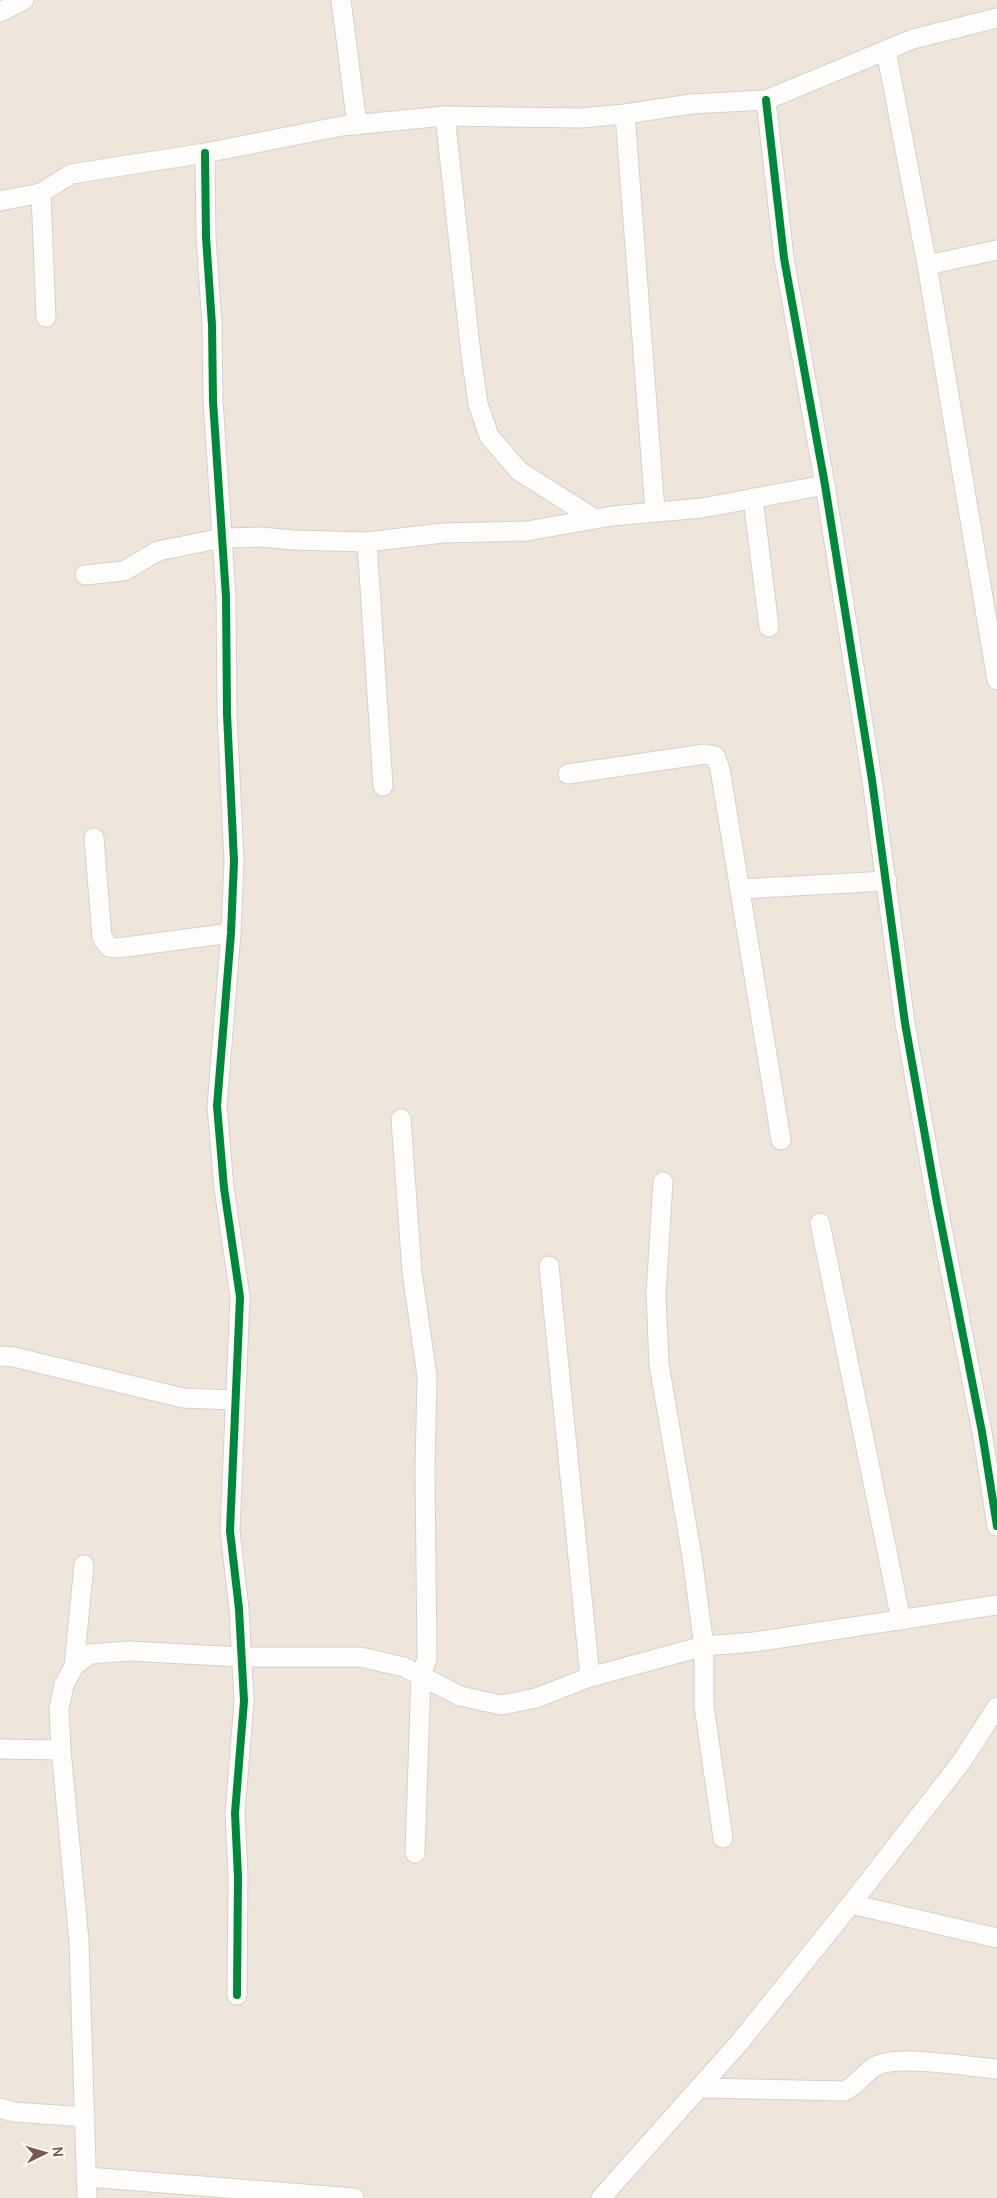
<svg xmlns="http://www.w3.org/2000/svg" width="997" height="2198" viewBox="0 0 997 2198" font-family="Manrope,sans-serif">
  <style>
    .residential { fill: #efe6db }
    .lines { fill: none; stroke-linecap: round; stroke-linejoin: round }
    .minor-casing { stroke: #d6d0cb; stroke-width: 21 }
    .minor { stroke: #fefdfc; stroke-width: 19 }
    .cycleway-casing { stroke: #fef8ef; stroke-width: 11 }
    .cycleway { stroke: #00873e; stroke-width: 8 }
  </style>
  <rect width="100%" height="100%" fill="#f7f3ed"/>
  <rect class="residential" x="0" y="0" width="997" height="2198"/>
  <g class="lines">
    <defs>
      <g id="minor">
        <polyline points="341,0 357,125"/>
        <polyline points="0,12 24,0"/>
        <polyline points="886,50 927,265 997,680"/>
        <polyline points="766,100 784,258 825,485 872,780 905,1023 937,1203 982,1432 997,1526"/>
        <polyline points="625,114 655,511"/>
        <polyline points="445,116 471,355 478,404 489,436 519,471 595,519"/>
        <polyline points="205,153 206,237 212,325 213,401 226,597 227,714 234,861 231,933 217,1106 224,1188 240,1297 230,1531 239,1609 244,1701 235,1813 238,1877 237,1995"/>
        <polyline points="41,193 46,317"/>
        <polyline points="0,201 41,193 71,174 205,153 342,126 445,116 582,118 625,114 691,104 766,100 913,39 997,18"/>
        <polyline points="927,265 997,250"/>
        <polyline points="753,498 769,627"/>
        <polyline points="367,542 383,786"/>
        <polyline points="85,575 124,571 158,551 222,538 261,537 293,540 367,542 443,533 527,531 612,516 702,508 825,485"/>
        <polyline points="568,774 705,754 715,756 720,769 781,1140"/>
        <polyline points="94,838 102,937 109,947 118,948 231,933"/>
        <polyline points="740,889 887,881"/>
        <polyline points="401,1119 412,1272 427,1376 425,1470 427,1659 421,1675 415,1853"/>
        <polyline points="663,1182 656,1294 659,1364 692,1557 704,1646 704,1706 723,1838"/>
        <polyline points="820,1223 901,1620"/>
        <polyline points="549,1266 590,1677"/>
        <polyline points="0,1356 14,1357 183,1398 235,1400"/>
        <polyline points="74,1666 84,1565"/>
        <polyline points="0,1749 61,1750 59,1709 64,1685 74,1666 90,1654 129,1651 241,1657 360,1657 404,1667 460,1696 501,1705 536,1698 590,1677 704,1646 754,1642 997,1605"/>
        <polyline points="61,1750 79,1941 87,2198"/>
        <polyline points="851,1904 997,1938"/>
        <path d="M700 2088 844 2091C858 2086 864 2071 878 2065 901 2055 969 2067 997 2069"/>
        <polyline points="0,2108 14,2112 85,2117"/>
        <polyline points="87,2177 354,2198"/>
        <polyline points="601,2198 739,2043 851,1904 962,1761 997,1707"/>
      </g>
    </defs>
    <use href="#minor" class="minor-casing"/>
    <use href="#minor" class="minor"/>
    <defs>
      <g id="cycleway">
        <polyline points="766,100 784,258 825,485 872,780 905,1023 937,1203 982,1432 997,1526"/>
        <polyline points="205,153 206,237 212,325 213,401 226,597 227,714 234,861 231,933 217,1106 224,1188 240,1297 230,1531 239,1609 244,1701 235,1813 238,1877 237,1995"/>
      </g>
    </defs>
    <use href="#cycleway" class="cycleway-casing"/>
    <use href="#cycleway" class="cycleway"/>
  </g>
  <g transform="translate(45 2153) rotate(85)" stroke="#fef8ef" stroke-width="4" paint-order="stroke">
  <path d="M0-4L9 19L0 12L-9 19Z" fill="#745b4e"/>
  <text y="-8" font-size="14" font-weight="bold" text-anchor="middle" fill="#745b4e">N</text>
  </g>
</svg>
